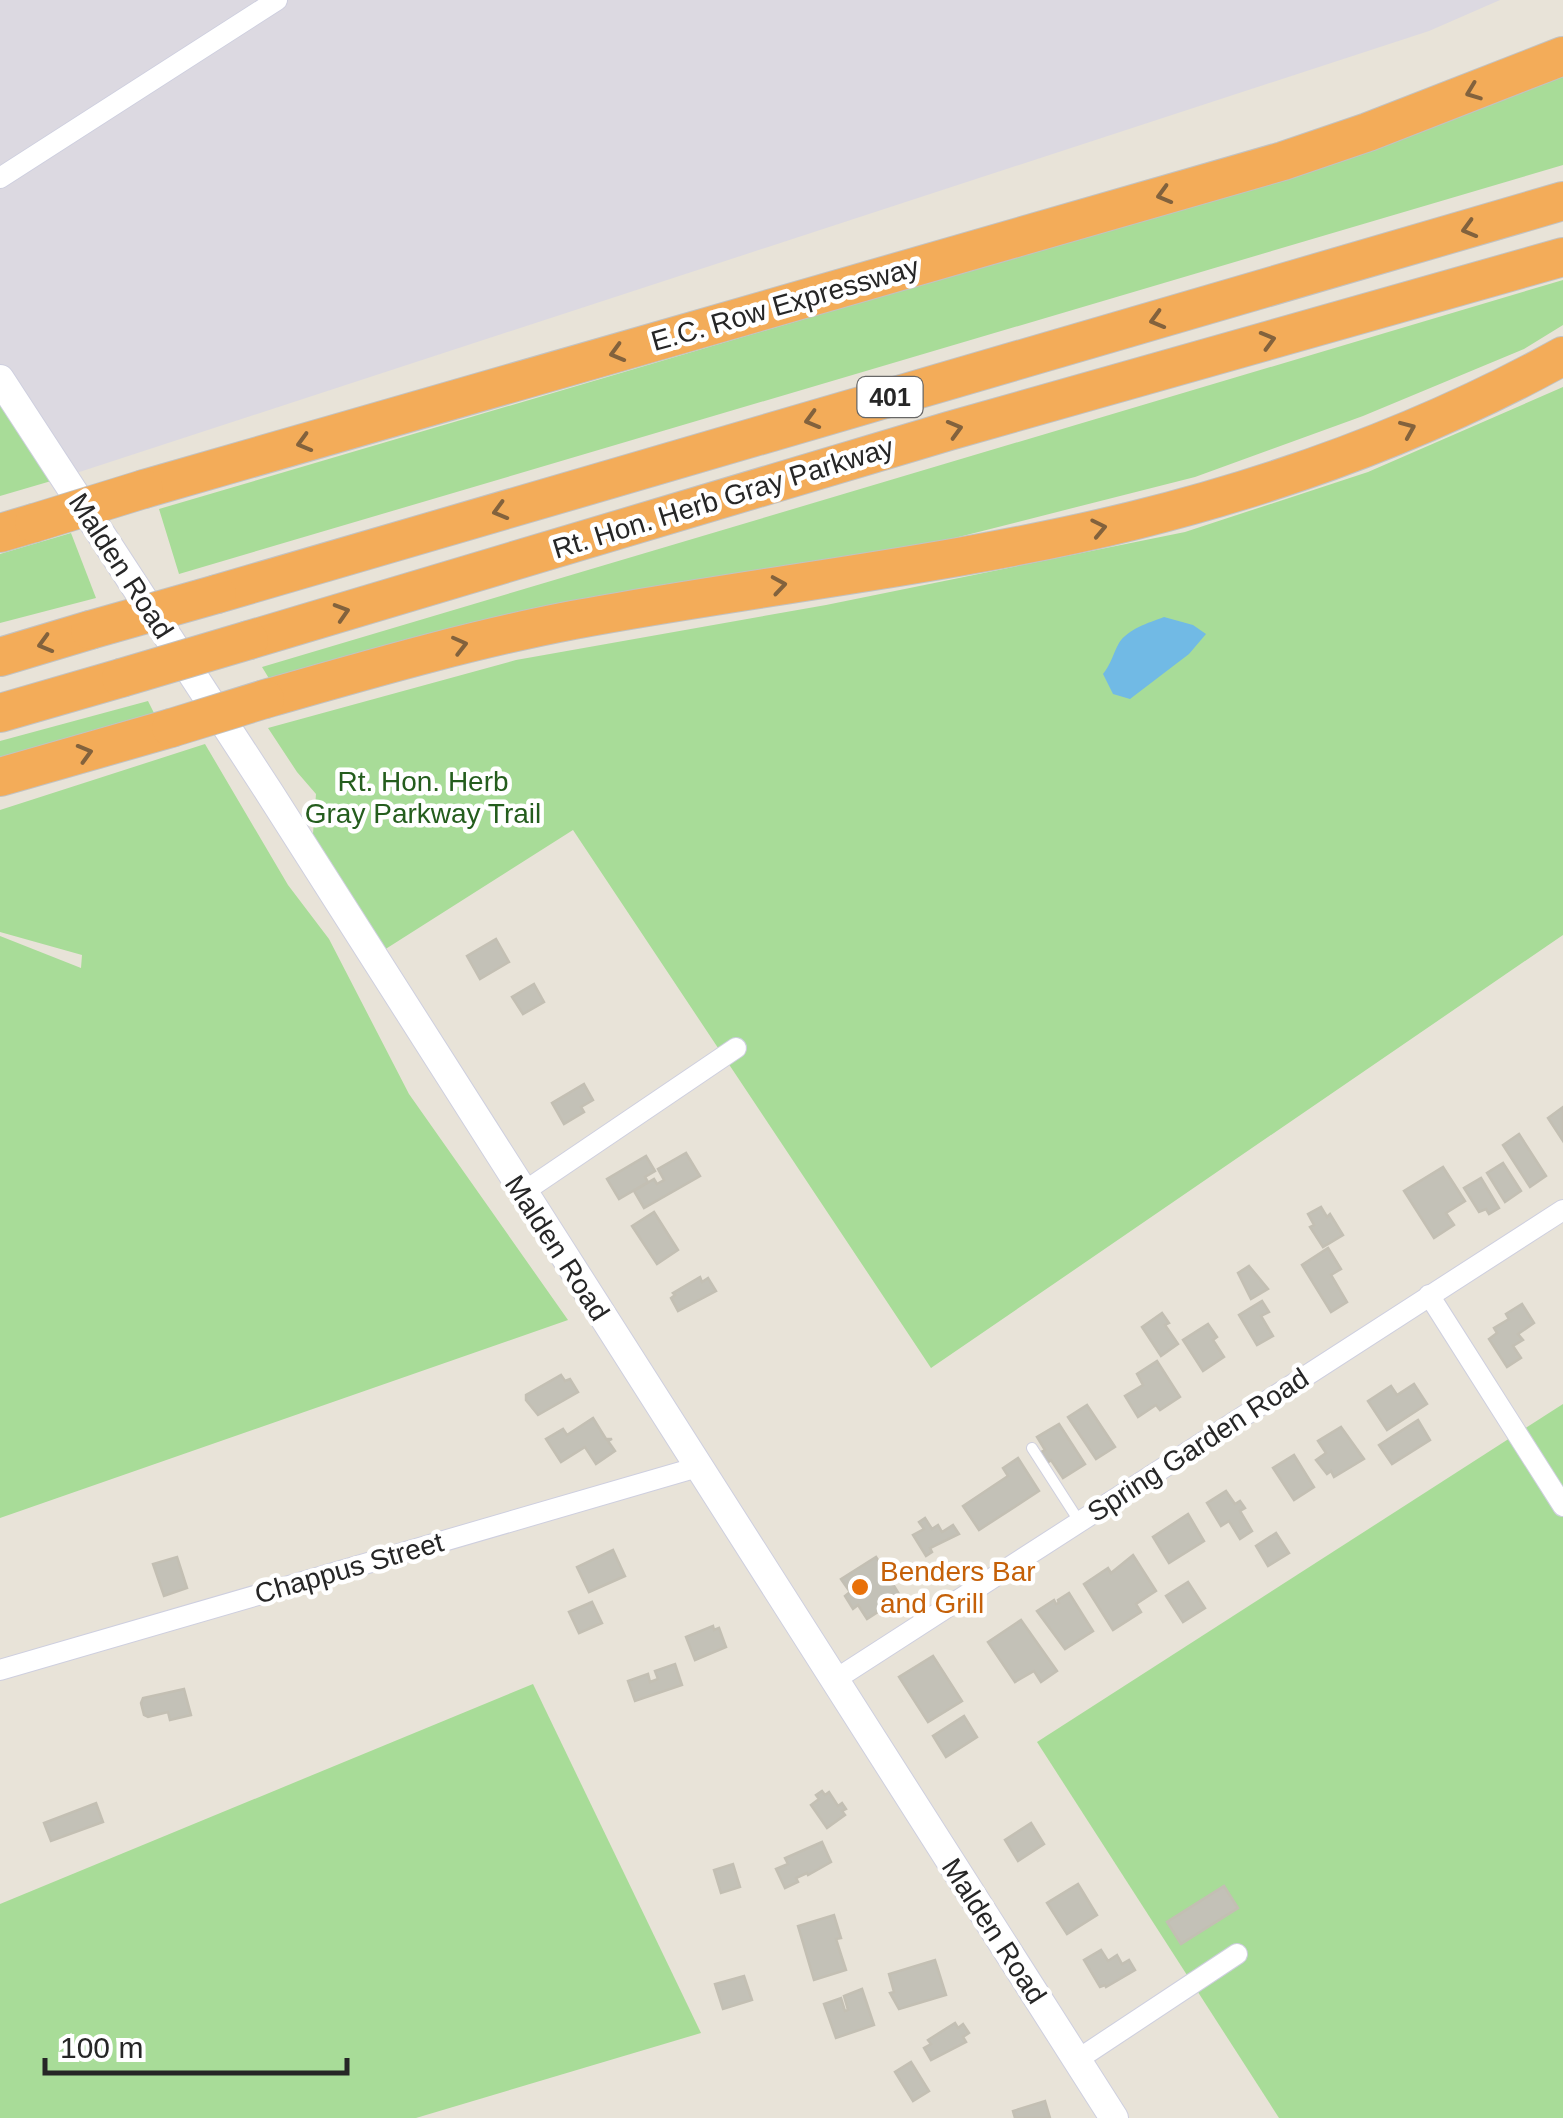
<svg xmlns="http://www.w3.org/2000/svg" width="1563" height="2118" viewBox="0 0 1563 2118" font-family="Helvetica,sans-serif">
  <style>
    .industrial { fill: #dcd9e1 }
    .green { fill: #a8dc98 }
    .water { fill: #71bae5 }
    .building { fill: #c3c1b7; stroke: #c3bfb3; stroke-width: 2.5 }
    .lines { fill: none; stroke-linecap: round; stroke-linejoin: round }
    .service-casing { stroke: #cecfdf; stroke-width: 12 }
    .minor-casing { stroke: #cecfdf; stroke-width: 22 }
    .secondary-casing { stroke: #cecfdf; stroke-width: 30 }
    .motorway-casing { stroke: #c2c2c2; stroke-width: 40 }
    .service { stroke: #fff; stroke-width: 10 }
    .minor { stroke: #fff; stroke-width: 20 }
    .secondary { stroke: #fff; stroke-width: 28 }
    .motorway { stroke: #f3ac59; stroke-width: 38 }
    .motorway-bridge-casing { stroke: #c2c2c2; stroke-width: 40; stroke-linecap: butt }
    .motorway-bridge { stroke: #f3ac59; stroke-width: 38 }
    .oneway { stroke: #82623d }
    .food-dot { fill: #e8710a; stroke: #fff; stroke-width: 4 }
    .labels { text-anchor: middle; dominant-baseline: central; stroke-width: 9; stroke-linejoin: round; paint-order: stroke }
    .shield { fill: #fff; stroke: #676767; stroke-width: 2.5 }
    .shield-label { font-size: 25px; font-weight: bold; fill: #262626 }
    .street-label { font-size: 28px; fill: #262626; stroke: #fff }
    .park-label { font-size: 28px; fill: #245d1d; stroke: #fff }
    .food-label { font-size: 28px; fill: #c56008; stroke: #fff; text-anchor: start }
  </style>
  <rect width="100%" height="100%" fill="#e8e3d8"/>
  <polygon class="industrial" points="0,0 1500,0 1429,31 58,479 0,388"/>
  <g class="green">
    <polygon points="1563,67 1563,165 179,574 159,509 1354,157"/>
    <polygon points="1563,280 1563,325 1524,349 1363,416 1195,477 923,546 720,576 472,626 273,685 262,667"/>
    <polygon points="1563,387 1563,935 931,1368 573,830 373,957 311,860 316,794 297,772 268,728 516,660 826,605 1185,532 1368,472"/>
    <polygon points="0,388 58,479 0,496"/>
    <polygon points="71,533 96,598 0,623 0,554"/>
    <polygon points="148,701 155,715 0,760 0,741"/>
    <polygon points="205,744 288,885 329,939 409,1094 568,1320 0,1518 0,936 81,968 82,955 0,932 0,810"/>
    <polygon points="1563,1404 1563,2118 1279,2118 1037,1742"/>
    <polygon points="533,1684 701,2033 416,2118 0,2118 0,1904"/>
  </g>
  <path class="water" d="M1164 617 1193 625 1206 634 1189 654 1130 699 1113 694 1103 674C1111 664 1113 654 1119 643 1128 629 1148 623 1164 617Z"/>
  <g class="building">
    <polygon points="496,939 509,962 480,979 467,956"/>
    <polygon points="534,984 544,1002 523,1014 512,997"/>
    <polygon points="584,1084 593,1100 581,1107 584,1112 564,1124 552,1103"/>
    <polygon points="1563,1107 1563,1141 1548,1118"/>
    <polygon points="1519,1134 1546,1176 1530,1187 1503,1145"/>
    <polygon points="686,1153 700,1176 644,1208 634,1191 654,1179 657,1184 664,1180 658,1169"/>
    <polygon points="646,1156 655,1171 645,1177 648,1182 619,1199 607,1179"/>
    <polygon points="1503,1163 1521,1191 1505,1202 1487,1173"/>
    <polygon points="1443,1167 1465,1201 1446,1213 1454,1225 1434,1238 1404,1191"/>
    <polygon points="1481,1178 1499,1208 1489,1214 1486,1209 1479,1212 1464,1188"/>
    <polygon points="1321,1207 1327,1217 1330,1214 1343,1235 1323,1247 1310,1227 1314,1225 1308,1214"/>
    <polygon points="654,1212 678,1250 657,1264 632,1226"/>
    <polygon points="1328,1248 1341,1269 1331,1275 1347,1302 1331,1312 1302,1265"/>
    <polygon points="1249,1266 1268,1289 1251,1299 1238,1273"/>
    <polygon points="700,1277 702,1282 708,1278 716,1291 678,1311 671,1298 675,1295 673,1293"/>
    <polygon points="1262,1301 1269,1312 1261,1316 1273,1336 1257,1345 1239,1315"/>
    <polygon points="1522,1304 1534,1323 1518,1334 1523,1340 1513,1346 1521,1358 1507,1367 1489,1339 1497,1333 1494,1328 1509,1319 1506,1314"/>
    <polygon points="1162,1313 1169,1323 1165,1325 1178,1344 1161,1356 1142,1327"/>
    <polygon points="1208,1324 1217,1337 1213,1340 1224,1357 1203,1371 1183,1340"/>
    <polygon points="1157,1361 1180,1397 1160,1410 1156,1405 1138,1417 1125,1396 1143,1385 1137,1374"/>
    <polygon points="561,1375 565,1381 570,1379 578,1392 538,1415 526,1400 526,1395"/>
    <polygon points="1414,1384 1427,1404 1387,1430 1368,1401 1391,1386 1397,1395"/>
    <polygon points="1087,1405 1115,1447 1096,1459 1068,1417"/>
    <polygon points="593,1418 606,1439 612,1439 608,1441 615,1451 596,1464 585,1447 561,1462 546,1439 563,1429 567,1435"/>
    <polygon points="1418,1420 1430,1440 1392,1464 1379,1445"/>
    <polygon points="1059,1424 1085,1464 1063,1478 1051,1460 1046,1464 1039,1453 1045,1450 1037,1437"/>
    <polygon points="1341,1427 1364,1459 1334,1477 1331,1471 1327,1474 1316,1460 1326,1453 1318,1441"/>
    <polygon points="1294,1455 1314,1487 1294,1500 1273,1468"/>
    <polygon points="1018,1458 1039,1491 979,1530 963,1506 1008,1476 1003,1468"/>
    <polygon points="1226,1491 1235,1504 1240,1501 1245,1508 1240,1511 1252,1531 1240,1539 1229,1521 1221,1526 1207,1503"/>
    <polygon points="1188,1514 1204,1541 1169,1563 1153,1537"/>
    <polygon points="925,1518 932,1529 938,1525 942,1532 953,1525 959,1534 930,1548 932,1552 926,1556 913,1535 924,1529 919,1522"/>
    <polygon points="1276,1533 1289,1553 1268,1566 1256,1546"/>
    <polygon points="613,1550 625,1576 589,1592 577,1567"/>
    <polygon points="1133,1555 1156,1591 1136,1604 1141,1612 1113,1630 1084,1584 1108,1568 1111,1573"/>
    <polygon points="177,1557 187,1588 164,1596 153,1564"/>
    <polygon points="876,1557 901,1597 867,1619 858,1605 853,1609 845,1596 850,1592 841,1579"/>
    <polygon points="1188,1582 1205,1608 1183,1622 1166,1596"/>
    <polygon points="1069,1593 1093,1631 1065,1649 1037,1611 1054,1600 1056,1604 1059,1603 1058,1600"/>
    <polygon points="592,1602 602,1623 579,1633 569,1612"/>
    <polygon points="1021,1620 1057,1671 1041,1682 1034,1671 1015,1682 988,1642"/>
    <polygon points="713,1626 714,1630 719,1628 726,1647 695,1660 686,1637"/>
    <polygon points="933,1656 962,1701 928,1722 899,1677"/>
    <polygon points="675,1664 682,1685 635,1701 628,1681 648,1674 650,1682 658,1679 655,1671"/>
    <polygon points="184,1689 191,1715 170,1720 168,1712 148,1717 144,1715 141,1703 143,1698"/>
    <polygon points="964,1716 977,1737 946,1757 933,1736"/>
    <polygon points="822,1791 825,1795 829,1792 838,1806 842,1803 846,1809 842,1811 845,1815 827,1828 811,1805 819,1799 816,1795"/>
    <polygon points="96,1803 103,1822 51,1841 44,1823"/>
    <polygon points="1031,1823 1044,1844 1018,1861 1005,1840"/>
    <polygon points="822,1842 831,1862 808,1875 807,1873 796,1878 798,1882 785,1888 776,1869 788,1864 785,1858"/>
    <polygon points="733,1864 740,1887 721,1893 714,1870"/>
    <polygon points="1078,1884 1097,1915 1067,1934 1047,1903"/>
    <polygon points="1224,1886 1238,1908 1181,1944 1167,1922"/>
    <polygon points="834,1915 841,1938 836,1939 846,1970 814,1980 798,1926"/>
    <polygon points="1101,1950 1108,1961 1117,1955 1122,1964 1129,1960 1135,1970 1106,1987 1105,1985 1100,1987 1084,1960"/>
    <polygon points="935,1960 946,1995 899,2009 890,1993 894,1992 889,1974"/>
    <polygon points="744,1976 752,2000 723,2009 715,1984"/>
    <polygon points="862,1989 874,2025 836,2038 824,2004 841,1998 845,2011 848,2010 844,1996"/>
    <polygon points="955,2023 958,2028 963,2024 969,2033 963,2037 966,2042 931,2060 924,2048 931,2044 928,2040"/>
    <polygon points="911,2062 929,2091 913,2101 895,2072"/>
    <polygon points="1045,2101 1050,2118 1015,2118 1013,2111"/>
  </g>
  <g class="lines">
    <defs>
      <polyline id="service" points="1032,1448 1079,1521"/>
      <g id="minor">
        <polyline points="0,178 277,0"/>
        <polyline points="522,1193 736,1048"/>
        <polyline points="1429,1295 1563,1506"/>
        <polyline points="0,1670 698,1467"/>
        <polyline points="833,1681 1563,1210"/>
        <polyline points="1077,2060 1237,1954"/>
      </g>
      <polyline id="secondary" points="0,379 269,792 1114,2118"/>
      <g id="motorway">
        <polyline points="144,489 1283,161 1368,132 1563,56"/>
        <polyline points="0,533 34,523"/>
        <polyline points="217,594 1563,201"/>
        <polyline points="249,640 949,431 1563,257"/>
        <polyline points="0,657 90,630"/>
        <path d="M265 699C367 670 469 640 573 620 759 585 949 566 1132 521 1281 484 1429 430 1563 356"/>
        <polyline points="0,713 121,678"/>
        <polyline points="0,777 171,728"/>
      </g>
    </defs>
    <use href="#service" class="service-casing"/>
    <use href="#minor" class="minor-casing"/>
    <use href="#secondary" class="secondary-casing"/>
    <use href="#motorway" class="motorway-casing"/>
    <use href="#service" class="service"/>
    <use href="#minor" class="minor"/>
    <use href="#secondary" class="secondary"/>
    <use href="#motorway" class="motorway"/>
    <defs>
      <g id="motorway-bridge">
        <polyline points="34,523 144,489"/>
        <polyline points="90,630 217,594"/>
        <polyline points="121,678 249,640"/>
        <polyline points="171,728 265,699"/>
      </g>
    </defs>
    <use href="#motorway-bridge" class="motorway-bridge-casing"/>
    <use href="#motorway-bridge" class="motorway-bridge"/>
  </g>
  <defs><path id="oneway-chevron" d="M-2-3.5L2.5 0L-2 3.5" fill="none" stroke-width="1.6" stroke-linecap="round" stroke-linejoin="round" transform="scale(2.5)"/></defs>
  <g class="oneway">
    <use href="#oneway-chevron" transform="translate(1473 92) rotate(159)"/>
    <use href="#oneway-chevron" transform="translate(1164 195) rotate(164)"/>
    <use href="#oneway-chevron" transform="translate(1469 229) rotate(164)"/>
    <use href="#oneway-chevron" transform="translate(1157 320) rotate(164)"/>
    <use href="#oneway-chevron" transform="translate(1268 340) rotate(-16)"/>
    <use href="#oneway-chevron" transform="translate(617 353) rotate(164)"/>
    <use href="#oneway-chevron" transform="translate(812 420) rotate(164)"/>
    <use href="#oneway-chevron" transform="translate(955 429) rotate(-16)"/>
    <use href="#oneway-chevron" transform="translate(1408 429) rotate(-23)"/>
    <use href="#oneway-chevron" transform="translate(304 443) rotate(164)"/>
    <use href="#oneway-chevron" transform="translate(500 511) rotate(164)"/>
    <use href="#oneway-chevron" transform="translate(1099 528) rotate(-12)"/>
    <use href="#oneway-chevron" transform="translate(779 585) rotate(-9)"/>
    <use href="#oneway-chevron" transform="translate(342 612) rotate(-17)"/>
    <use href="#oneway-chevron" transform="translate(45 644) rotate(164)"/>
    <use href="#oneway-chevron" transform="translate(460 645) rotate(-14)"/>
    <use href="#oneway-chevron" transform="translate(85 753) rotate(-16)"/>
  </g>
  <circle class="food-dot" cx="860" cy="1587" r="10"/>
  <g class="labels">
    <rect class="shield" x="857.5" y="377" width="65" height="40" rx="8"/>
    <g class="shield-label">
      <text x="890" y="397">401</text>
    </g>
    <g class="street-label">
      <text transform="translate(785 304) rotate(-16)">E.C. Row Expressway</text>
      <text transform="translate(723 498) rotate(-17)">Rt. Hon. Herb Gray Parkway</text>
      <text transform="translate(121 566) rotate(57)">Malden Road</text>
      <text transform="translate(557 1248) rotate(57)">Malden Road</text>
      <text transform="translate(1198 1445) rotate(-33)">Spring Garden Road</text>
      <text transform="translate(349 1568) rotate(-16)">Chappus Street</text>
      <text transform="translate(994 1931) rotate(57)">Malden Road</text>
    </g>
    <g class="park-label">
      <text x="423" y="781">Rt. Hon. Herb<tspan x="423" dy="32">Gray Parkway Trail</tspan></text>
    </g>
    <g class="food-label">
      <text x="880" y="1571">Benders Bar<tspan x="880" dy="32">and Grill</tspan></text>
    </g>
  </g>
  <path d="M45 2058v15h302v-15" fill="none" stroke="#262626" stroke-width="5"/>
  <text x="60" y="2058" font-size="30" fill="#262626" stroke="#ffffff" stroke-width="8" paint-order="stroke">100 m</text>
</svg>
